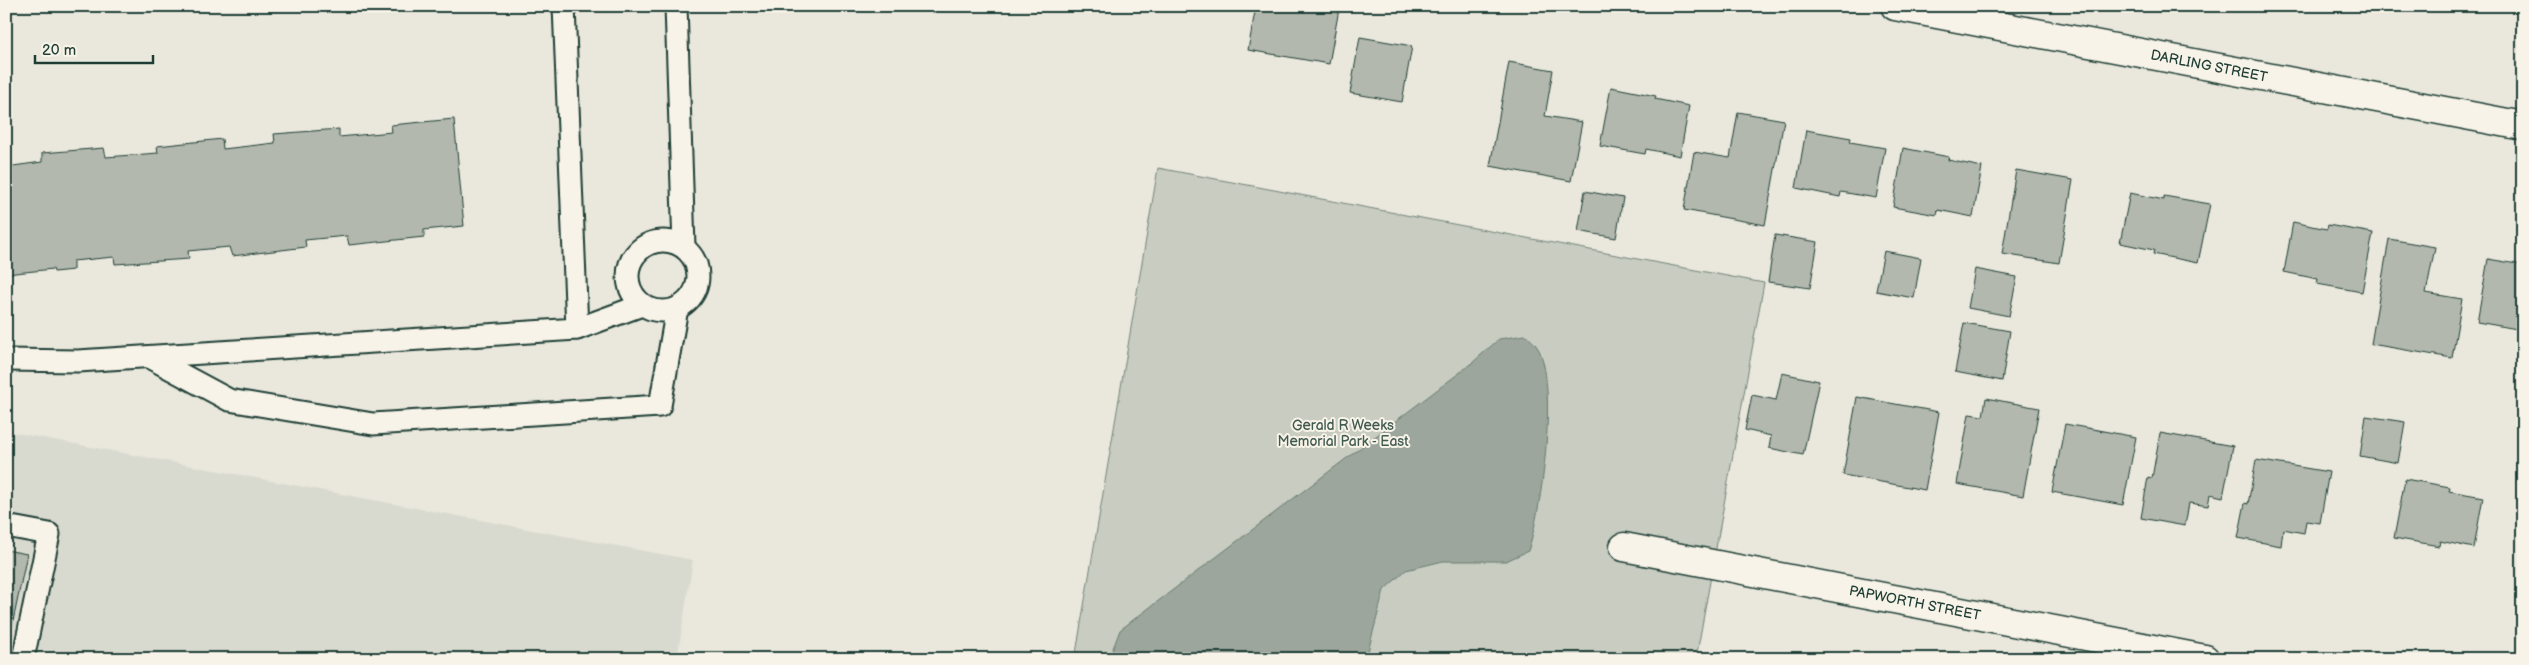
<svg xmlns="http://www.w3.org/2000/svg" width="2529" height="665" viewBox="0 0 2529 665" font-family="'Balsamiq Sans',sans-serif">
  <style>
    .built { fill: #d9dacf }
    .green { fill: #c8ccc1; stroke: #74847a }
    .water { fill: #9ca69c; stroke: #6a7c72 }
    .building { fill: #b2b8ae; stroke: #1f3d34 }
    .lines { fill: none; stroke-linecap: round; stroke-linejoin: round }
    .lane-casing { stroke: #1f3d34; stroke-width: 25 }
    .street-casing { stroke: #1f3d34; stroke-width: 31 }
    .lane { stroke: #f7f3e8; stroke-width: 21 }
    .street { stroke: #f7f3e8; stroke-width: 28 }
    .labels { text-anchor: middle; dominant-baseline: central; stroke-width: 4; stroke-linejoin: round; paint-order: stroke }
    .street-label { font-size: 14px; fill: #1f3d34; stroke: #f7f3e8 }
    .park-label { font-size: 14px; fill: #415a50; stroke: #f7f3e8 }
  </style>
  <rect width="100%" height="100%" fill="#eae8dd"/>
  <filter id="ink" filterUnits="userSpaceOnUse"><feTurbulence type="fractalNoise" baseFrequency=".02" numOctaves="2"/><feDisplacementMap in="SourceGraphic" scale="10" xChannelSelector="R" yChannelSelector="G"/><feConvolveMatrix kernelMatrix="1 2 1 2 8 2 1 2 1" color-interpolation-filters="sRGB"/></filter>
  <g filter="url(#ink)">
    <polygon class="built" points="6,431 693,560 677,659 6,659"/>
    <polygon class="green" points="1158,168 1764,283 1696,659 1075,659"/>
    <path class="water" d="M1525 335C1532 340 1536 344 1540 352 1557 393 1542 509 1528 551L1506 561H1443L1406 570 1384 590 1366 659H1109L1120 630 1471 364 1499 339Z"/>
    <g class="building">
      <polygon points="1256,6 1321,6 1339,9 1329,64 1248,50"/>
      <polygon points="1360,37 1412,46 1402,102 1350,93"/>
      <polygon points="1509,62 1553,70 1545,116 1582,122 1571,181 1490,166"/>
      <polygon points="1611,87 1656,96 1655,99 1689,106 1680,156 1646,149 1645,154 1600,146"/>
      <polygon points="1738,112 1784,120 1765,225 1684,210 1694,152 1730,158"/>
      <polygon points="454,119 464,226 424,230 424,237 349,245 347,236 305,240 306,247 232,256 229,247 188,251 189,259 115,264 114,257 73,261 73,270 54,272 53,269 6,274 6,167 42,162 42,153 104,148 106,157 158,153 157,146 222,139 223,149 275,143 274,134 339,129 339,137 392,132 391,125"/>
      <polygon points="1806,130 1851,138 1850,142 1885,148 1876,198 1841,192 1840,197 1796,188"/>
      <polygon points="1903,148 1949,157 1948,160 1982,167 1973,217 1938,210 1937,215 1893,207"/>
      <polygon points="2016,170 2073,180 2059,263 2002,254"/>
      <polygon points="1585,191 1623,198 1616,238 1578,231"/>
      <polygon points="2130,193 2164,200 2164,196 2210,204 2198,263 2153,254 2154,250 2120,243"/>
      <polygon points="2293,222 2327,229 2328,225 2373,233 2362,292 2317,284 2318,279 2284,272"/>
      <polygon points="1775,235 1818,242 1810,288 1768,282"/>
      <polygon points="2389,239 2435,247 2426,293 2462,299 2452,358 2371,344"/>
      <polygon points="1884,251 1921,258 1914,298 1876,291"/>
      <polygon points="2488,259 2523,265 2523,330 2477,322"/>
      <polygon points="1975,269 2017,277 2009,316 1968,308"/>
      <polygon points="1964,323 2010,331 2002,381 1955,372"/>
      <polygon points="1782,373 1819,381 1803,455 1769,448 1771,436 1745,430 1752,395 1776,400"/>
      <polygon points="1857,397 1939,412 1925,490 1843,475"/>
      <polygon points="1986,398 2039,408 2023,496 1957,484 1969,414 1983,416"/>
      <polygon points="2366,416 2405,422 2398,463 2360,456"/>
      <polygon points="2065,424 2136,437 2123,505 2052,492"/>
      <polygon points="2160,433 2233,446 2223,497 2210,494 2208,506 2189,503 2185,526 2141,518 2148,477 2152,478"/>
      <polygon points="2256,460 2329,472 2320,523 2306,521 2304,533 2283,529 2281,546 2238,538 2245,503 2248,504"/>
      <polygon points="2405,479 2450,487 2449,491 2483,497 2474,548 2440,541 2439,546 2394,538"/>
      <polygon points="6,550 27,554 6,655"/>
    </g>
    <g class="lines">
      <defs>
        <g id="lane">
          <polyline points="676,6 684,247"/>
          <circle cx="663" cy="276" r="35"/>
          <polyline points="577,329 642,305"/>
          <polyline points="149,357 229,400 373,424 660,406 677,308"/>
          <polyline points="6,360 78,361 577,329 564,6"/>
          <polyline points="6,526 49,534 23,659"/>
        </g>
        <g id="street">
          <polyline points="1895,6 2523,126"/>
          <polyline points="1624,547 2205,659"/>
        </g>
      </defs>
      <use href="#lane" class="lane-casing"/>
      <use href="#street" class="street-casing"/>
      <use href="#lane" class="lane"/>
      <use href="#street" class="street"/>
    </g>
  </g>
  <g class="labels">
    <g class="street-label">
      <text transform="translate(2209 66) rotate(11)">DARLING STREET</text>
      <text transform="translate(1915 603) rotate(11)">PAPWORTH STREET</text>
    </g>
    <g class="park-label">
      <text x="1343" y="425">Gerald R Weeks<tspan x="1343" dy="16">Memorial Park - East</tspan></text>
    </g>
  </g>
  <rect width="2529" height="665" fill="none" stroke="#f7f3e8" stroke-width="25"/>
  <rect x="12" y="12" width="2504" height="640" fill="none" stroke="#1f3d34" stroke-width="2" filter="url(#ink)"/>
  <path d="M35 55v8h118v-8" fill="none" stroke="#1f3d34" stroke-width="2.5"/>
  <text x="42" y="55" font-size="15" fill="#1f3d34" stroke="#f7f3e8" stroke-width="4" paint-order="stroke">20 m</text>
</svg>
